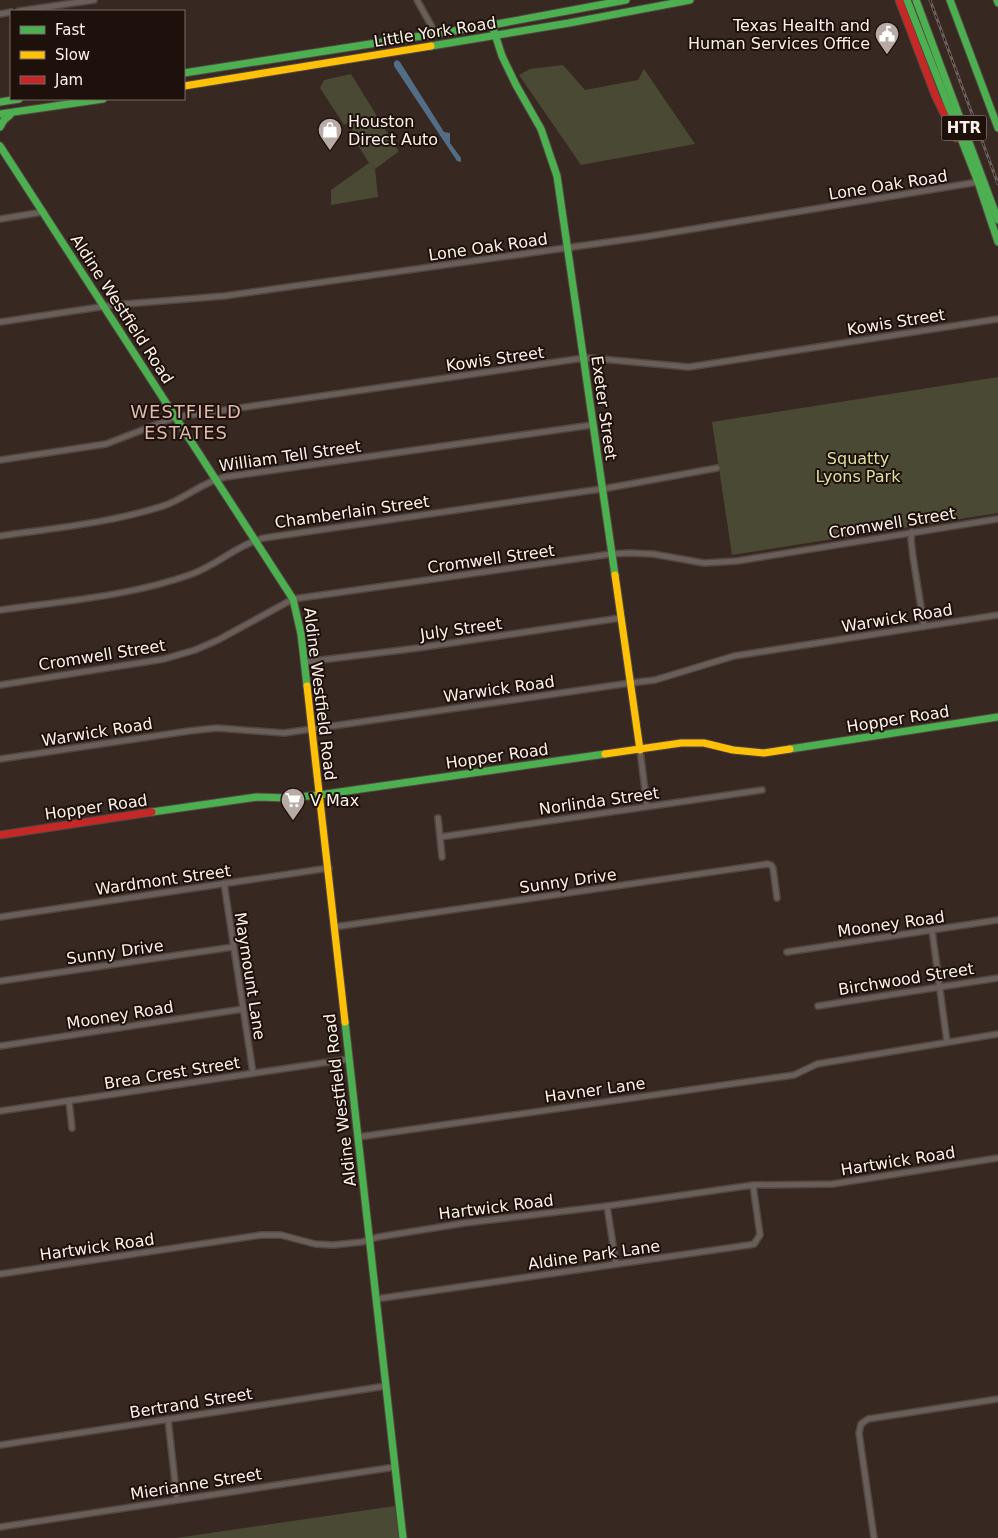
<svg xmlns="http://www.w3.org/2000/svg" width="998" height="1538" viewBox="0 0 998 1538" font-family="'DejaVu Sans',sans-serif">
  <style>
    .green { fill: #4a4933 }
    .water { fill: #516e86 }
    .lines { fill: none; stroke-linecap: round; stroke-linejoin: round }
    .street-casing { stroke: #534742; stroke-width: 8 }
    .fast-casing { stroke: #534742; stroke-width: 9 }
    .slow-casing { stroke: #534742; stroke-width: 9 }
    .jam-casing { stroke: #534742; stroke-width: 9 }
    .street { stroke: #6a5e5a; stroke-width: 5 }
    .fast { stroke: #4caf50; stroke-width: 7 }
    .slow { stroke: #ffc107; stroke-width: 7 }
    .jam { stroke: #c62828; stroke-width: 7 }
    .rail-casing { stroke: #6c605d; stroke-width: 3 }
    .rail { stroke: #1e110c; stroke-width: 1; stroke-dasharray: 4; stroke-linecap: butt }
    .labels { text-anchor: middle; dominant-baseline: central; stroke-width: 4; stroke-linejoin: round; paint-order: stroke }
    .shield { fill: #1e110c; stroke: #baaea9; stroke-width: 1 }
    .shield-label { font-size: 15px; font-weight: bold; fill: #fdf1ec }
    .poi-label { font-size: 16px; fill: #fdf1ec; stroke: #1e110c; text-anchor: start }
    .street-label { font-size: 16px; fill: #fdf1ec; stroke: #1e110c }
    .park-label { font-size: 16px; fill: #dce19e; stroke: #1e110c }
    .neighbourhood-label { font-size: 18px; letter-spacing: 1px; fill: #dfbaab; stroke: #1e110c }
  </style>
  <rect width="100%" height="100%" fill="#382822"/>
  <g class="green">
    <polygon points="563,65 585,90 638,80 644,69 695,144 581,165 519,75 530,69"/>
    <polygon points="351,74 398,150 398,152 375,169 378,197 331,205 331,190 369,163 354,139 356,136 348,123 344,125 320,88 324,80"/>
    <polygon points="998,377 998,513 732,555 712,422"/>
    <polygon points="395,1506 399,1538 176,1538"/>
  </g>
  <polygon class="water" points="397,60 400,62 444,132 450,133 450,143 461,158 461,162 457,161 394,66 394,62"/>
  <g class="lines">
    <defs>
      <g id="street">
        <polyline points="417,0 436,34"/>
        <polyline points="19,11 94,0"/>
        <polyline points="0,14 11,12"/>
        <polyline points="0,219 43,212"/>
        <polyline points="0,322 113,305 224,296 644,237 978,182"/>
        <polyline points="0,460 106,444 176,417 577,359 589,358 689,367 998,319"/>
        <polyline points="912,532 911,539 913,557 924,626"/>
        <path d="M0 536C55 528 110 523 163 506 185 499 202 482 225 477L592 425"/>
        <path d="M0 610C64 601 131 596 192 574 217 565 237 545 264 538L608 488 717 468"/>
        <polyline points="305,662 418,648 620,618"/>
        <polyline points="0,685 164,659 195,650 218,640 293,599 611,554 630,553 653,554 704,563 737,561 998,519"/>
        <polyline points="640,750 647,806"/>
        <polyline points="0,759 189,731 217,728 284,733 630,683 655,680 734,656 998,615"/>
        <polyline points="438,818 442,857"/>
        <polyline points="440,837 762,790"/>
        <polyline points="224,883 253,1073"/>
        <polyline points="0,917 329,868"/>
        <polyline points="334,927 768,864 771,865 773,868 777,898"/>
        <polyline points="932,930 947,1042"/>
        <polyline points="787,952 998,920"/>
        <polyline points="0,981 233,947"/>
        <polyline points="818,1006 998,978"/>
        <polyline points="0,1046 243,1009"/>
        <polyline points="69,1101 72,1128"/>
        <polyline points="0,1111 349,1059"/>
        <polyline points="358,1137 794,1075 817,1064 998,1034"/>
        <polyline points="607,1206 616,1264"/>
        <polyline points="0,1274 261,1235 281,1235 315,1244 333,1245 362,1242 378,1237 465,1223 607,1206 753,1185 833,1184 998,1158"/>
        <polyline points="376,1299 749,1245 754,1244 760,1235 753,1185"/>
        <polyline points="168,1419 177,1500"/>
        <polyline points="0,1445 386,1386"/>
        <polyline points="0,1527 395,1467"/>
        <polyline points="874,1538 859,1433 861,1424 868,1419 998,1399"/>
      </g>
      <g id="fast">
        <polyline points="907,0 978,182 998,242"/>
        <polyline points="916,0 998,220"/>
        <polyline points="950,0 998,128"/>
        <polyline points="997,0 998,3"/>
        <polyline points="492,25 502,56 516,85 541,129 557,176 615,575"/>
        <polyline points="431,46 569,23 690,0"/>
        <polyline points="184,73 492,25 626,0"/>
        <polyline points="0,102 19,99"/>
        <polyline points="0,114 103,99"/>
        <polyline points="0,127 4,120 10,115"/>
        <polyline points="0,146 293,599 301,634 307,686"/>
        <polyline points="790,749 998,717"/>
        <polyline points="152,812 257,797 288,798 319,795 605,754"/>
        <polyline points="345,1022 403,1538"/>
      </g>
      <g id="slow">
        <polyline points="184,86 431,46"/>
        <polyline points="615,575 640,750"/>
        <polyline points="307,686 345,1022"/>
        <polyline points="605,754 681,743 704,743 733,750 764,753 790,749"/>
      </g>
      <g id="jam">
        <polyline points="899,0 935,95 956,138"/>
        <polyline points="0,835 152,812"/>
      </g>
    </defs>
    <use href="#street" class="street-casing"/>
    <use href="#fast" class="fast-casing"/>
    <use href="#slow" class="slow-casing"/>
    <use href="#jam" class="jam-casing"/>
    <use href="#street" class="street"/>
    <use href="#fast" class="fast"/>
    <use href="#slow" class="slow"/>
    <use href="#jam" class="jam"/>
    <defs>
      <polyline id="rail" points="930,0 998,184"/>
    </defs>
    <use href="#rail" class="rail-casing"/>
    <use href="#rail" class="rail"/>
  </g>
  <defs>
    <symbol id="civic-pin" viewBox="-11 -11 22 30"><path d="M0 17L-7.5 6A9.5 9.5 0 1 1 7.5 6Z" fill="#b8aba5" stroke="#1e110c"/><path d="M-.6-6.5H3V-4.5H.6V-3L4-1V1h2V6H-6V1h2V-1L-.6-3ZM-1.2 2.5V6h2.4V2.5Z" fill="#fff"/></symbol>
    <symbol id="shop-pin" viewBox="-11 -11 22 30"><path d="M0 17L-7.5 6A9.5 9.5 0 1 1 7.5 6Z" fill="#b8aba5" stroke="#1e110c"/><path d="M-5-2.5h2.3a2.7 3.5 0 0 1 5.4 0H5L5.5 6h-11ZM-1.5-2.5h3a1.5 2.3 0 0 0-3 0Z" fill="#fff"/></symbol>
    <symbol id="supermarket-pin" viewBox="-11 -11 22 30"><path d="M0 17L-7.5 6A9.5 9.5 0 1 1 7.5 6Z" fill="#b8aba5" stroke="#1e110c"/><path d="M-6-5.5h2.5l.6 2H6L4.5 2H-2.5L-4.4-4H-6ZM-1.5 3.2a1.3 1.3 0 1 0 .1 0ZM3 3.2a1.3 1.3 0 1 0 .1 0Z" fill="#fff"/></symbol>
  </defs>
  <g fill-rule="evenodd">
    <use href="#civic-pin" x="873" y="20" width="28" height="38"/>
    <use href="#shop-pin" x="316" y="116" width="28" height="38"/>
    <use href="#supermarket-pin" x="279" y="786" width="28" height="38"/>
  </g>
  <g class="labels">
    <rect class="shield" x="941.5" y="115.5" width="45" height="25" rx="4"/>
    <g class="shield-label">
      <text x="964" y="128">HTR</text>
    </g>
    <g class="poi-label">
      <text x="870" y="25" text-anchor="end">Texas Health and<tspan x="870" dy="18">Human Services Office</tspan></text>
      <text x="348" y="121">Houston<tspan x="348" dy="18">Direct Auto</tspan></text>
      <text x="310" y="800">V Max</text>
    </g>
    <g class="street-label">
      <text transform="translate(435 32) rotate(-9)">Little York Road</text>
      <text transform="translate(888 185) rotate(-9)">Lone Oak Road</text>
      <text transform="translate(488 247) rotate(-8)">Lone Oak Road</text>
      <text transform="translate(122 309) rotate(57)">Aldine Westfield Road</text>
      <text transform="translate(896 322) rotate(-9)">Kowis Street</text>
      <text transform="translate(495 359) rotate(-8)">Kowis Street</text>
      <text transform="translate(604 408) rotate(82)">Exeter Street</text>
      <text transform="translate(290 456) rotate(-8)">William Tell Street</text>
      <text transform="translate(352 512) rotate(-8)">Chamberlain Street</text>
      <text transform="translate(892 523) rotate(-9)">Cromwell Street</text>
      <text transform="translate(491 559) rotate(-8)">Cromwell Street</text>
      <text transform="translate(897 618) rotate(-9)">Warwick Road</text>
      <text transform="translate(461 629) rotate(-8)">July Street</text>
      <text transform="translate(102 655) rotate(-9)">Cromwell Street</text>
      <text transform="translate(499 689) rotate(-8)">Warwick Road</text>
      <text transform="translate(320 694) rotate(83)">Aldine Westfield Road</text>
      <text transform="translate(898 719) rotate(-9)">Hopper Road</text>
      <text transform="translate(97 732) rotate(-9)">Warwick Road</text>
      <text transform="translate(497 756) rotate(-8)">Hopper Road</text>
      <text transform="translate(599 801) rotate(-8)">Norlinda Street</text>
      <text transform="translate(96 807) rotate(-8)">Hopper Road</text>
      <text transform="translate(163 880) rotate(-8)">Wardmont Street</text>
      <text transform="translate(568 881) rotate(-8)">Sunny Drive</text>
      <text transform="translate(891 924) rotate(-8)">Mooney Road</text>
      <text transform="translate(115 952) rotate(-8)">Sunny Drive</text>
      <text transform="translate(250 976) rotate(81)">Maymount Lane</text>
      <text transform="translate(906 979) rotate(-9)">Birchwood Street</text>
      <text transform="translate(120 1015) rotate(-9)">Mooney Road</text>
      <text transform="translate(172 1073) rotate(-9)">Brea Crest Street</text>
      <text transform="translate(595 1090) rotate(-8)">Havner Lane</text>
      <text transform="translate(340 1100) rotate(-97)">Aldine Westfield Road</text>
      <text transform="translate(898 1161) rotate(-9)">Hartwick Road</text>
      <text transform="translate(496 1207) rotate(-7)">Hartwick Road</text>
      <text transform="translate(97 1247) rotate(-8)">Hartwick Road</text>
      <text transform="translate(594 1255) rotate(-8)">Aldine Park Lane</text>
      <text transform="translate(191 1403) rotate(-9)">Bertrand Street</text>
      <text transform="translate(196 1484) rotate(-9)">Mierianne Street</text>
    </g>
    <g class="park-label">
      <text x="858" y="458">Squatty<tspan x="858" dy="18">Lyons Park</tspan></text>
    </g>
    <g class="neighbourhood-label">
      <text x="186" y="411">WESTFIELD<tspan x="186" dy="21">ESTATES</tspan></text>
    </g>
  </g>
  <rect x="10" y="10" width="175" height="90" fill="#1e110c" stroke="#776b66"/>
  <rect x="20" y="26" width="25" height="8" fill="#4caf50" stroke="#776b66"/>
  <text x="55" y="35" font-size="15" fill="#fdf1ec">Fast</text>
  <rect x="20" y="51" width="25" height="8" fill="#ffc107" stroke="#776b66"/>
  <text x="55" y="60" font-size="15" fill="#fdf1ec">Slow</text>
  <rect x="20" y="76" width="25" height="8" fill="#c62828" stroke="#776b66"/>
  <text x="55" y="85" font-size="15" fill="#fdf1ec">Jam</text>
</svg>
